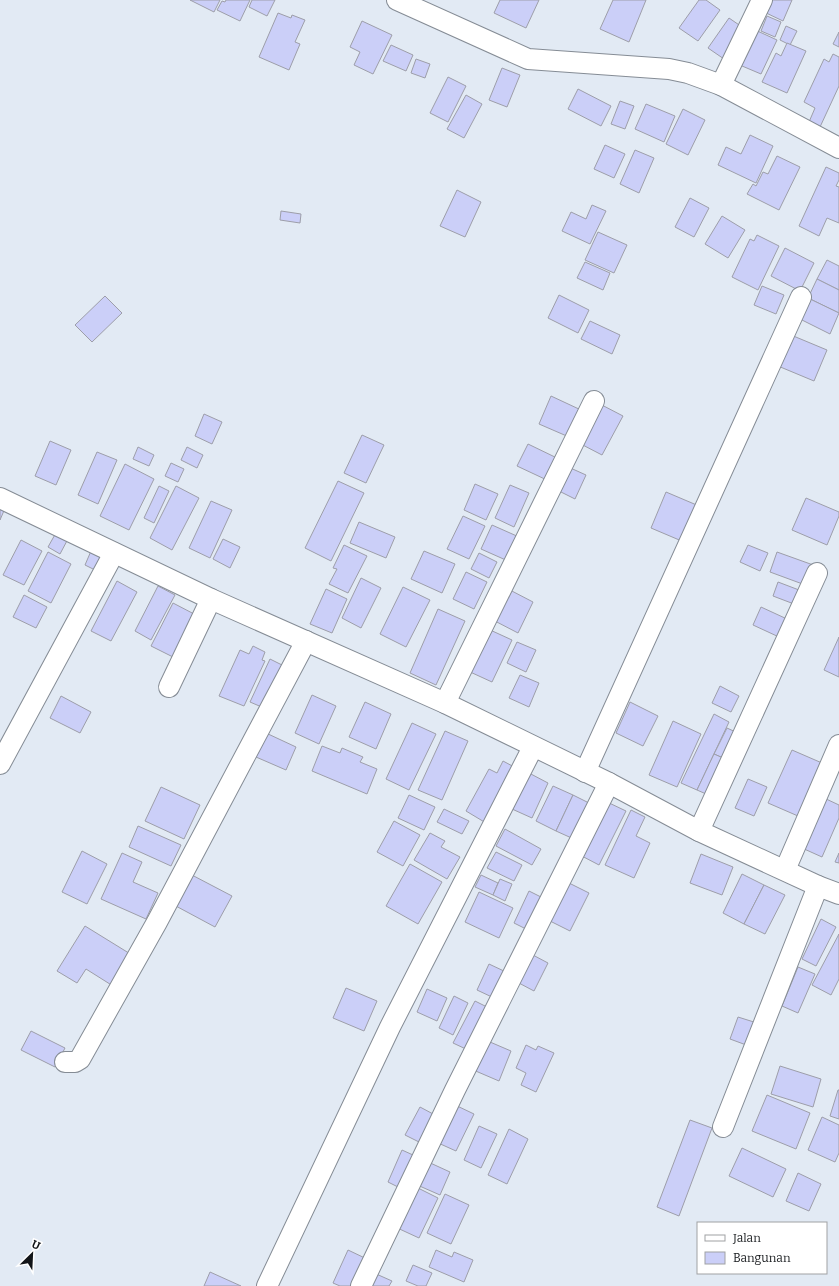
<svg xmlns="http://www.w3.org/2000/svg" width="839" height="1286" viewBox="0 0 839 1286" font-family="Bitter,serif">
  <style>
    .building { fill: #cbcff8; stroke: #9d9ea9 }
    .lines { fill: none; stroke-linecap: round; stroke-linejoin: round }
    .street-casing { stroke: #858c95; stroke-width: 22 }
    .street { stroke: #fff; stroke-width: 20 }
  </style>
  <rect width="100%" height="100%" fill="#e2eaf4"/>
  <g class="building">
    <polygon points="190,0 220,0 214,12"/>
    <polygon points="226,0 250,0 240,21 217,10 222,1 225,2"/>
    <polygon points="252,0 275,0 267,16 249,7"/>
    <polygon points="500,0 539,0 526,28 494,13"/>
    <polygon points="613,0 646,0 629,42 600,29"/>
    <polygon points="699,0 706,0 720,10 698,41 679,28"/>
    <polygon points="767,0 792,0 783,21 762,11"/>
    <polygon points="278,13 291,18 292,15 305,20 295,42 300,44 289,70 259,57"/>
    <polygon points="767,16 781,22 775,37 761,31"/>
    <polygon points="729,18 745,29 724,59 708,48"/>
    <polygon points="362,21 392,35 373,74 354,65 360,52 350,47"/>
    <polygon points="786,26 797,31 790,45 780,40"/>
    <polygon points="751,28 777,40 761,74 735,63"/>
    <polygon points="839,32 839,47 833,44"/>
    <polygon points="787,43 806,51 787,93 762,82 776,53 781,56"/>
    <polygon points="391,45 413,55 406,71 383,61"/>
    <polygon points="833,54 839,57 839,86 820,127 809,122 815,108 804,102 824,59 829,62"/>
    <polygon points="416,59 430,64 425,78 411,73"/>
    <polygon points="502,68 520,75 507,107 489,100"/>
    <polygon points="448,77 466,86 448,122 430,113"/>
    <polygon points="578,89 611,106 601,126 568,109"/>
    <polygon points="466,95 482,104 464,138 447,129"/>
    <polygon points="620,101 634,106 625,129 611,124"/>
    <polygon points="646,104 675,116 664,142 635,129"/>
    <polygon points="683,109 705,120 688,155 666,144"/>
    <polygon points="750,135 773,146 756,183 718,165 726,147 741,154"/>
    <polygon points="605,145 625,154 614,178 594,169"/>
    <polygon points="635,150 654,158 639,193 620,184"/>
    <polygon points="777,156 800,167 779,210 747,194 753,184 756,186 763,172 768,174"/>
    <polygon points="826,167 839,173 839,180 836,186 839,187 839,223 827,218 819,236 799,226"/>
    <polygon points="457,190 481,202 465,237 440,226"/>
    <polygon points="690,198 709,208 694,237 675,227"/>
    <polygon points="592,205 606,211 590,244 562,231 571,212 586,219"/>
    <polygon points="281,211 301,214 300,223 280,220"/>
    <polygon points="722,216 745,230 728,258 705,244"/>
    <polygon points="598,232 627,245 614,273 585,260"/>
    <polygon points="757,235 779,246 758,290 732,277 750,239 754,241"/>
    <polygon points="785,248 814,263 800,291 771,276"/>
    <polygon points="827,260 839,266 839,290 817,279"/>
    <polygon points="585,262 610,273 603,290 577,278"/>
    <polygon points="817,279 839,290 839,313 808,298"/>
    <polygon points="762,286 784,295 776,314 754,305"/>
    <polygon points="559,295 589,310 578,333 548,318"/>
    <polygon points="105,296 122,313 92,342 75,325"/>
    <polygon points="808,298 839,313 830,334 798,318"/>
    <polygon points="590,321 620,335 612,354 581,339"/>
    <polygon points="791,335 827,350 814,381 778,366"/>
    <polygon points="551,396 581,410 569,437 539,424"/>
    <polygon points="598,403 623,416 602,455 577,442"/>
    <polygon points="204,414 222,422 212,444 195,436"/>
    <polygon points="362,435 384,445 366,483 344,473"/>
    <polygon points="50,441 71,450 56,485 35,476"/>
    <polygon points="528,444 559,459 549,481 517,466"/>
    <polygon points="138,447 154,455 149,466 133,459"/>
    <polygon points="187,447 203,455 197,468 181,460"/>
    <polygon points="97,452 117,460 98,504 78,495"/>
    <polygon points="171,463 184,469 178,482 165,476"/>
    <polygon points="125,464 154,479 129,530 100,516"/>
    <polygon points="566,466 586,475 575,499 555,489"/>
    <polygon points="338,481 364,493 331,561 305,548"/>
    <polygon points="475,484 498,494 486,520 464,510"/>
    <polygon points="510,485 529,493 514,527 495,518"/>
    <polygon points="159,486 169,491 154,523 144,518"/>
    <polygon points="176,486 199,498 172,550 150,538"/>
    <polygon points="666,492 699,506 684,542 651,528"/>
    <polygon points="806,498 839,512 839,516 827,545 792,530"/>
    <polygon points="211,501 232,510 210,558 189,548"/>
    <polygon points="0,503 6,506 0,520"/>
    <polygon points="463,516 485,526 469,559 447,549"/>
    <polygon points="359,522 395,537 386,558 350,543"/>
    <polygon points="492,525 519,537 508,561 481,549"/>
    <polygon points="57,531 69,537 60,554 48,547"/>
    <polygon points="223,539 240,547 230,568 213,559"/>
    <polygon points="21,540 42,551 24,585 3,575"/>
    <polygon points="344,545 367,556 348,593 329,584 337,569 333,568"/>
    <polygon points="748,545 768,553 760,571 740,562"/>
    <polygon points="91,551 102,556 95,570 85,565"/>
    <polygon points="424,551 455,564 442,593 411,579"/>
    <polygon points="48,552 71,564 51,603 28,591"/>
    <polygon points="777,552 816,566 808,586 770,572"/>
    <polygon points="479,553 497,562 489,578 471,569"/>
    <polygon points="466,572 487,582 474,609 453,599"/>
    <polygon points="361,578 381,588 361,628 342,618"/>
    <polygon points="117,581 137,592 111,641 91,631"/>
    <polygon points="778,582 799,590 794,604 773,596"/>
    <polygon points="158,586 175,595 151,640 135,631"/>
    <polygon points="403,587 430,600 406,647 380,634"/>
    <polygon points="326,589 347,599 332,633 310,624"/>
    <polygon points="508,589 533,602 518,633 493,620"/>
    <polygon points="24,595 47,607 36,628 13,617"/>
    <polygon points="173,603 196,615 175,658 151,646"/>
    <polygon points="761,607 787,619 779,637 753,625"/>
    <polygon points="438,609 465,621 436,685 410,673"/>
    <polygon points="488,629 512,640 492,682 468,671"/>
    <polygon points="839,637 839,677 824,670"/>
    <polygon points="517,642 536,650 526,672 507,663"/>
    <polygon points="253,646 265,652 262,660 265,661 244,706 219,696 240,650 249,654"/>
    <polygon points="270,659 284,666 264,708 250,702"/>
    <polygon points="520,675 539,683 529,707 509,698"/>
    <polygon points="720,686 739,696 731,712 712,703"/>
    <polygon points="312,695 336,706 319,744 295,733"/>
    <polygon points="61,696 91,712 80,733 50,718"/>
    <polygon points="365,702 391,714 376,749 349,737"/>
    <polygon points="630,702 658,716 643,746 616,733"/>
    <polygon points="714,714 729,722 697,790 681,783"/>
    <polygon points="673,721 701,734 677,787 649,775"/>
    <polygon points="412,723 436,734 409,790 386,779"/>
    <polygon points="727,728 742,735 730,761 714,754"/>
    <polygon points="445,731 468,741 442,800 418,790"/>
    <polygon points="266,733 296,747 286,770 256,757"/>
    <polygon points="322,746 340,753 342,748 363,757 360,762 377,769 367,794 312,771"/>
    <polygon points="792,750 822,763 798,816 768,803"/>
    <polygon points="714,754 730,761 713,797 697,790"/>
    <polygon points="503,761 516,768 486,823 466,811 489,769 497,773"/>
    <polygon points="529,773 548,783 532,818 512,809"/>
    <polygon points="748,779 767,787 754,816 735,808"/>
    <polygon points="553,786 573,795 556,831 536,821"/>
    <polygon points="161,787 200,805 184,839 145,821"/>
    <polygon points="409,795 435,807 424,830 398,818"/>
    <polygon points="573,795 593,805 576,840 556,831"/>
    <polygon points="824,798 839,805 839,818 822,857 802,848"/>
    <polygon points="605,801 626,811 599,865 578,854"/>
    <polygon points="444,809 469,821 462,834 437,822"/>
    <polygon points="631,810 645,817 636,836 650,843 634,878 605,865"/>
    <polygon points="394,821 420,835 403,866 377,852"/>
    <polygon points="138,826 181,845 171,866 129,847"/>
    <polygon points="505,829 541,849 532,865 496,846"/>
    <polygon points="430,833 445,841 441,847 460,857 447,879 414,860"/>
    <polygon points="82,851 107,864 87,904 62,892"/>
    <polygon points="496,852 522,865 514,881 487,868"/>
    <polygon points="122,853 142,862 133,882 158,893 146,919 101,899"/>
    <polygon points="839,853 839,863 835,862"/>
    <polygon points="701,854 733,867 722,895 690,883"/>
    <polygon points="410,864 442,882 418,924 386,906"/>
    <polygon points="190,874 232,896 215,927 174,905"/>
    <polygon points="742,874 764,885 744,924 723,913"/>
    <polygon points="481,875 498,883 493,895 475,887"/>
    <polygon points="500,879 512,884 505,901 493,895"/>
    <polygon points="565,881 589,893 570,931 546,919"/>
    <polygon points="764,885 785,895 765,934 744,924"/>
    <polygon points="529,891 543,898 528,930 514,923"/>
    <polygon points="479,892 513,908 499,938 465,922"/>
    <polygon points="821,919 836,927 816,966 802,959"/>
    <polygon points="85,926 132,955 113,986 86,969 77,983 57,971"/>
    <polygon points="839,934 839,979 831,995 812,985"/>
    <polygon points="531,954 548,963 534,991 517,982"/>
    <polygon points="489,964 506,972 494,998 477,990"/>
    <polygon points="798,967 815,974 798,1013 782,1006"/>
    <polygon points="346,988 377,1001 364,1031 333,1018"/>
    <polygon points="427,989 447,998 437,1021 417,1012"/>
    <polygon points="454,996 468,1003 453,1035 439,1028"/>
    <polygon points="475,1001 489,1008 468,1050 453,1043"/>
    <polygon points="738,1017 757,1023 749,1046 730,1039"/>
    <polygon points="31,1031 65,1048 55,1067 21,1050"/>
    <polygon points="483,1039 511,1051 499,1081 471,1069"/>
    <polygon points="526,1045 536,1050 538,1046 554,1053 536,1092 521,1085 526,1073 516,1068"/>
    <polygon points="780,1066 821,1079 813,1107 771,1094"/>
    <polygon points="838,1090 839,1090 839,1119 830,1116"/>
    <polygon points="767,1095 810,1113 796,1149 752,1131"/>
    <polygon points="453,1104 474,1114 456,1151 436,1142"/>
    <polygon points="420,1107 435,1115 421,1143 405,1135"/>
    <polygon points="822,1117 839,1125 839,1153 835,1162 808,1150"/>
    <polygon points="690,1120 712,1128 679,1216 657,1207"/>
    <polygon points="479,1126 497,1134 481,1168 464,1160"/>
    <polygon points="509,1129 528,1139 507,1184 488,1175"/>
    <polygon points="742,1148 786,1169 773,1197 729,1176"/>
    <polygon points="402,1150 413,1155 398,1187 388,1182"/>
    <polygon points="426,1161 450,1172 440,1195 415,1184"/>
    <polygon points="798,1173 821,1184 809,1211 786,1201"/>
    <polygon points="418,1188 438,1198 419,1238 393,1226"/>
    <polygon points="445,1194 469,1205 451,1244 427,1233"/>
    <polygon points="348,1250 369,1260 357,1286 340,1286 333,1283"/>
    <polygon points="436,1250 452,1257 454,1252 473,1260 464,1282 429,1267"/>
    <polygon points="413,1265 432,1273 426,1286 418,1286 406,1281"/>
    <polygon points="210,1272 241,1286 204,1286"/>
    <polygon points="374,1273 392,1281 389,1286 368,1286"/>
  </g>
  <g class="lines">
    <defs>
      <g id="street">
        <polyline points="397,0 528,59 669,69 688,73 721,85 839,148"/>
        <polyline points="721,85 762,0"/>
        <polyline points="0,498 211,599 445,703 609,783 699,831 818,886 839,894"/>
        <polyline points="169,687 211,599"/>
        <polyline points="445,703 594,401"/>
        <polyline points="0,764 114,553"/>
        <polyline points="585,772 801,297"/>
        <polyline points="699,831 817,573"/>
        <polyline points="785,870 839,745"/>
        <polyline points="65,1062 75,1062 80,1059 157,922 306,641"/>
        <polyline points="723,1127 818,886"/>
        <polyline points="267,1286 390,1027 533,747"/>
        <polyline points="361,1286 455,1090 609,783"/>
      </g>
    </defs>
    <use href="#street" class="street-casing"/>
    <use href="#street" class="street"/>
  </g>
  <rect x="697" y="1222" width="130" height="52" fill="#ffffff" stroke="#a0a1a3"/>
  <rect x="705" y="1235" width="20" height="6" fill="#ffffff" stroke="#a0a1a3"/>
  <text x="733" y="1242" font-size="12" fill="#121518">Jalan</text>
  <rect x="705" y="1252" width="20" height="12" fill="#cbcff8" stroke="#a0a1a3"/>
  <text x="733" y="1262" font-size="12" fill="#121518">Bangunan</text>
  <g transform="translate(32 1254) rotate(24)" stroke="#ffffff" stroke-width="3" paint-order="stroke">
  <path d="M0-3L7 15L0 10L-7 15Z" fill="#121518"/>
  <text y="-6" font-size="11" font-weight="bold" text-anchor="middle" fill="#121518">U</text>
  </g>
</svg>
